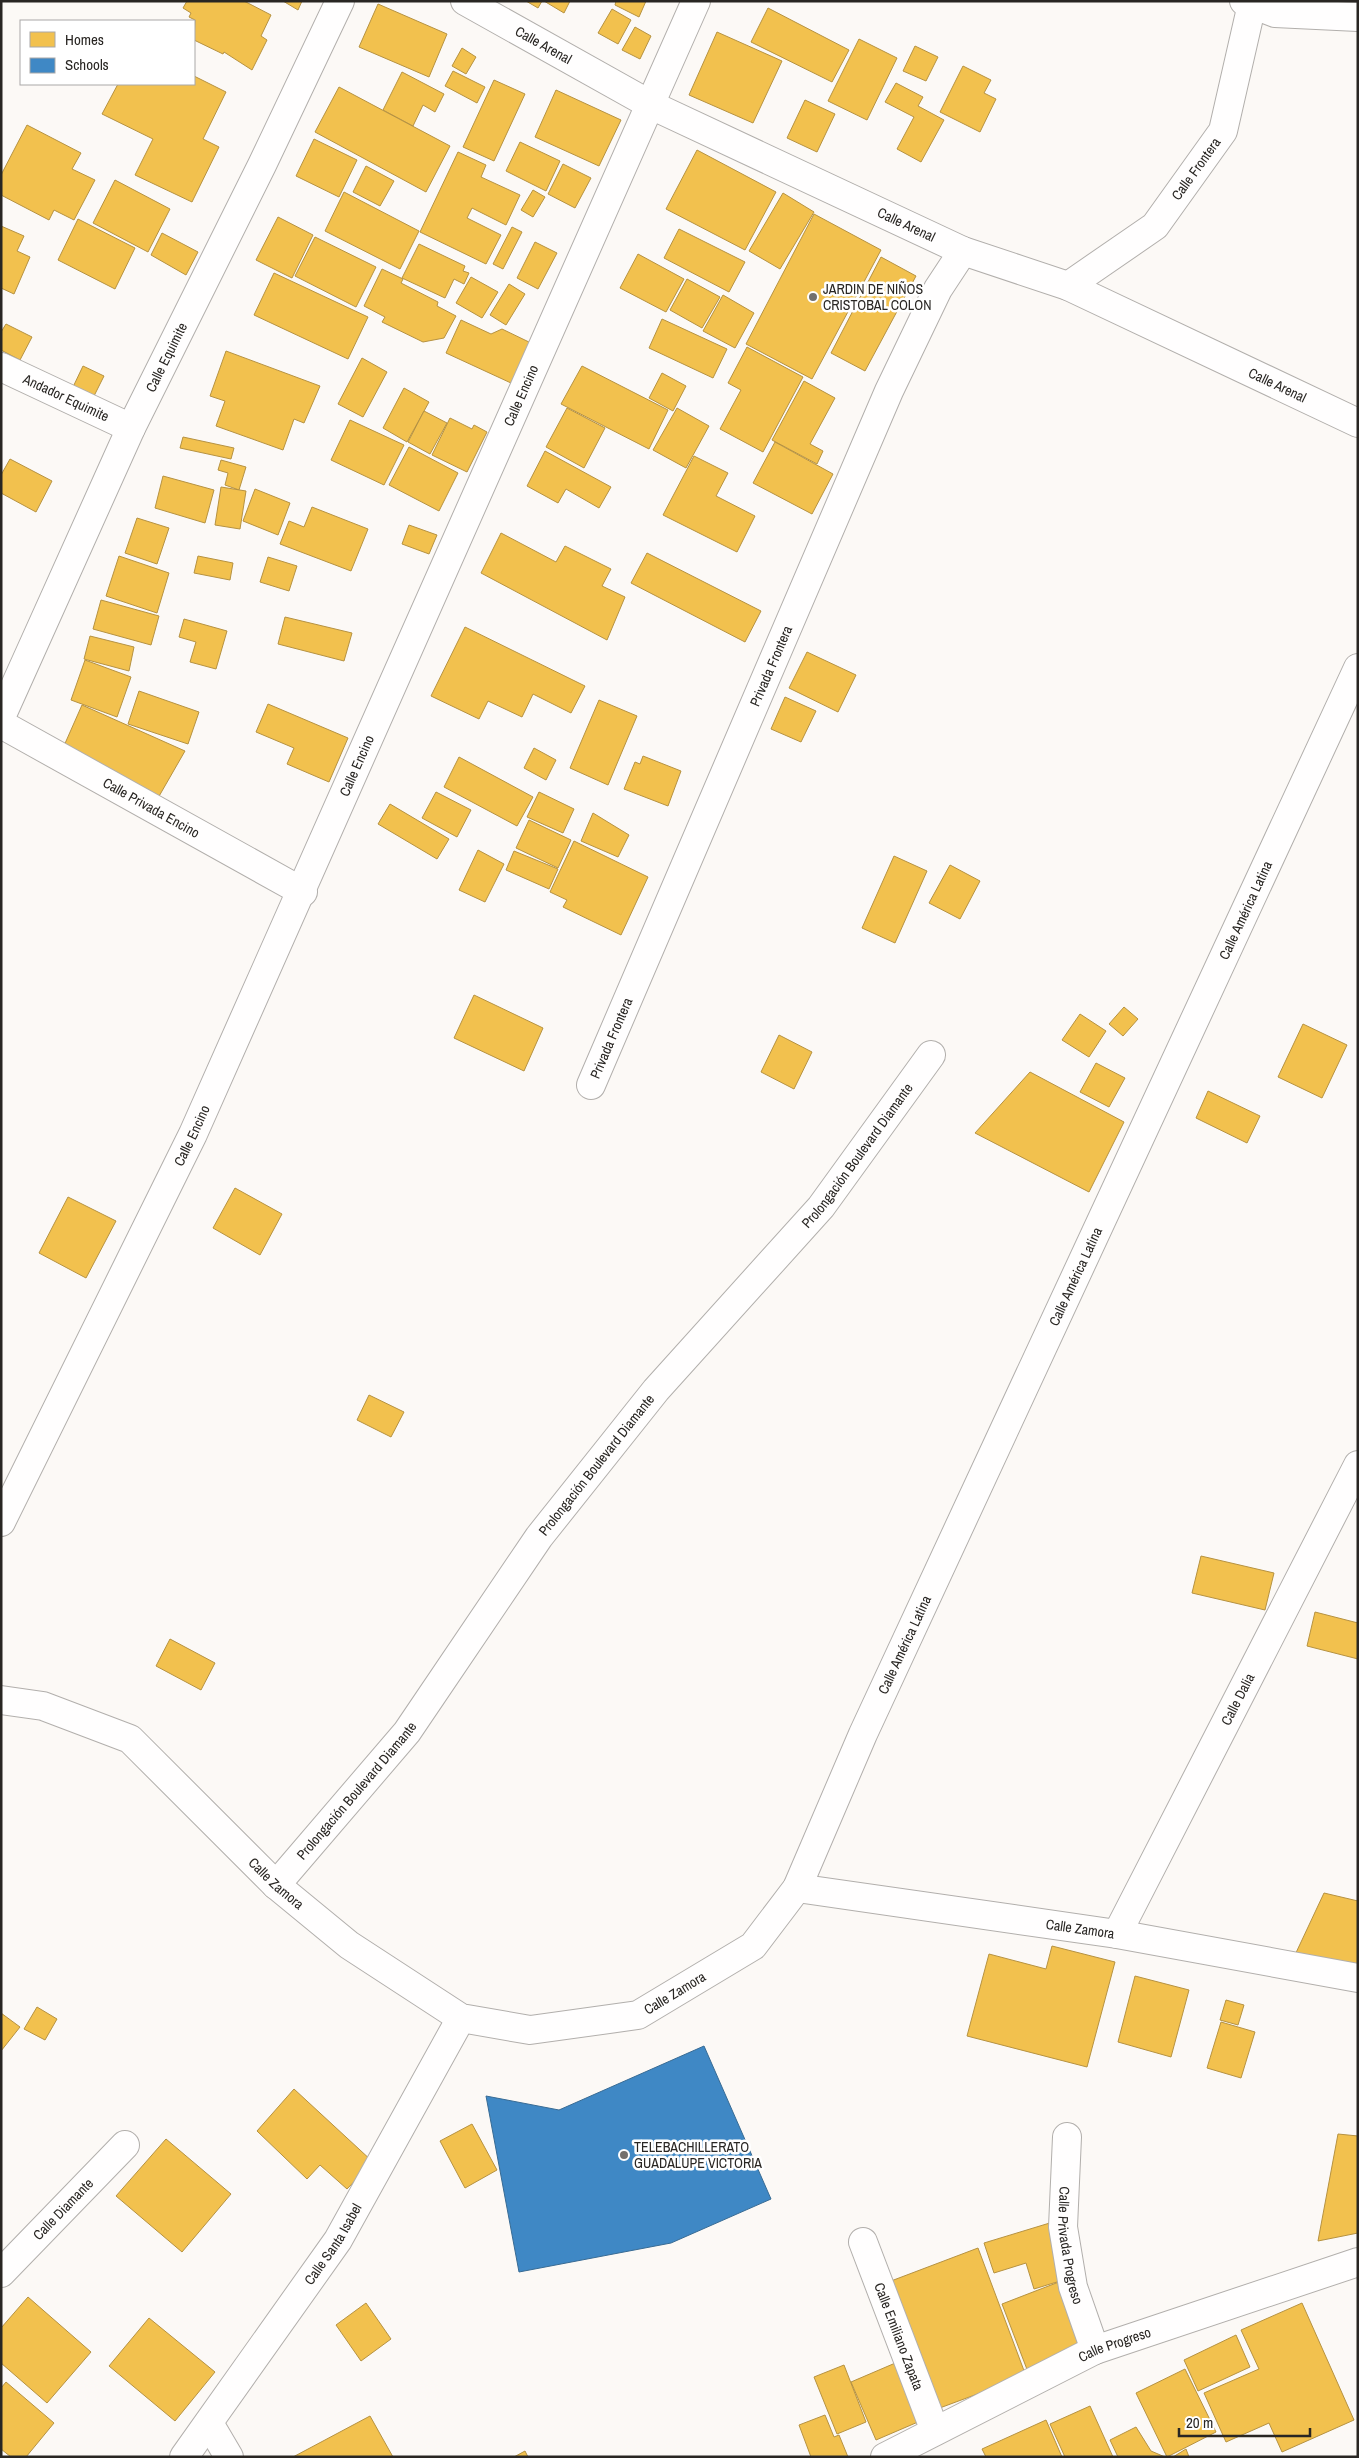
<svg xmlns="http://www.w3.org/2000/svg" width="1359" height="2458" viewBox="0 0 1359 2458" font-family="'Archivo Narrow',sans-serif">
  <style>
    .homes { fill: #f2c14e; stroke: #b69241 }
    .schools { fill: #3f88c5; stroke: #386b94 }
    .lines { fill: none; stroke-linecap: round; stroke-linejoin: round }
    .minor-casing { stroke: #b2afac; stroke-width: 30 }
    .minor { stroke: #fffefe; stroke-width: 28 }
    .poi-dot { fill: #73706d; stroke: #fff; stroke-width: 2 }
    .labels { text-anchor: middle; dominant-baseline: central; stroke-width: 5; stroke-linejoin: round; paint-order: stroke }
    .street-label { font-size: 14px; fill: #292623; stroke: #fff }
    .poi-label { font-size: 14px; fill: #292623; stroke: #fff; text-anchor: start }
  </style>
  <rect width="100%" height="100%" fill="#fcf9f6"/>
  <g class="homes">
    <polygon points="187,1 244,1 271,15 261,36 267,40 252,70 224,52 223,54 194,40 195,20 189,17 191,13 183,8"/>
    <polygon points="283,1 302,1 298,10"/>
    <polygon points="526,1 542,1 538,8"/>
    <polygon points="544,1 570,1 564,13"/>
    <polygon points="616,1 646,1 639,17 615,5"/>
    <polygon points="378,4 447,34 429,77 359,47"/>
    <polygon points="768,8 849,50 832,82 751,42"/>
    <polygon points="612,9 631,20 618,44 598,33"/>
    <polygon points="635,27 651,36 640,59 622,50"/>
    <polygon points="717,32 782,61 753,123 689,95"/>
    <polygon points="859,39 897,58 867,120 828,101"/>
    <polygon points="915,46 938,57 926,81 903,71"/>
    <polygon points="462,48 476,57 466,74 452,66"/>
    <polygon points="963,66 991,80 984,93 996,99 980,132 940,112"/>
    <polygon points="453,71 485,87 477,103 445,86"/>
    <polygon points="402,72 444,94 435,112 423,105 413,126 383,110"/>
    <polygon points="194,76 226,92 203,139 219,147 192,202 135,175 153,139 102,114 118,84 194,84"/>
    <polygon points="494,80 525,94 494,161 463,147"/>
    <polygon points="896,83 923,97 918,106 944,120 921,162 897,149 914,117 885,102"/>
    <polygon points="339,87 450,146 426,192 315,132"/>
    <polygon points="556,90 621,120 599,166 535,137"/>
    <polygon points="805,100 835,114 817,152 787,138"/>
    <polygon points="27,125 81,153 72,169 95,180 74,220 54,210 49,220 1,195 1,175"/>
    <polygon points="314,139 357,160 339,197 296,176"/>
    <polygon points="520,142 560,161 546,191 506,171"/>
    <polygon points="697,150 776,192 745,250 666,209"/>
    <polygon points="458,152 486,165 481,177 520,195 506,225 472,208 467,218 501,235 486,264 420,232"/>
    <polygon points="563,164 591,178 575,208 548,194"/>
    <polygon points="366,166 394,181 380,206 353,192"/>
    <polygon points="115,180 170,209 148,252 93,223"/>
    <polygon points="533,190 545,197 533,217 521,210"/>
    <polygon points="344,192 419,231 400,269 325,231"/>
    <polygon points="783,193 814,212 780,269 749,251"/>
    <polygon points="814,214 881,250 812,379 746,344"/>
    <polygon points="278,217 313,235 292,278 256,260"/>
    <polygon points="78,219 135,248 115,289 58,260"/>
    <polygon points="1,226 24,236 17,251 30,257 14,294 1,288"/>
    <polygon points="512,227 522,232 503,269 493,264"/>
    <polygon points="679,229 745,262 729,292 664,258"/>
    <polygon points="162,233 198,252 186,275 151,255"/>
    <polygon points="315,237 376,267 356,307 295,276"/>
    <polygon points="535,242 557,253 538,289 517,278"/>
    <polygon points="419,244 465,266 463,271 469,273 464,284 454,279 445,298 402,278"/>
    <polygon points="638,254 684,279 666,312 620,288"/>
    <polygon points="881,257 916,276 865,371 831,353"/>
    <polygon points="382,269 403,279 401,283 438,302 437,306 456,316 444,338 423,342 382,322 385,317 364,306"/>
    <polygon points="274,273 368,317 348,359 254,315"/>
    <polygon points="471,277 498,292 482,318 456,303"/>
    <polygon points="687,279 720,297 702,328 670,310"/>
    <polygon points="509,284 525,294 506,325 490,315"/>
    <polygon points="723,295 754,313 735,348 703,331"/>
    <polygon points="662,319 727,349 713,378 649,348"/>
    <polygon points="461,320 491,334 502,329 531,343 511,383 446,353"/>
    <polygon points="6,324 32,337 20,360 1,350 1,332"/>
    <polygon points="747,347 803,377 763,452 720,429 741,390 728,383"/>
    <polygon points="226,351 320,386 304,423 294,419 283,450 216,426 225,401 210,396"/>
    <polygon points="362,358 387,372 363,417 338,404"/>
    <polygon points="83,366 104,376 94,396 73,387"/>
    <polygon points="582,366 668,410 649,449 561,404"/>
    <polygon points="662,373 686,386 673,411 649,398"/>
    <polygon points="804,381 835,398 810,444 823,451 817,464 772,440"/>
    <polygon points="404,388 429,402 407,442 383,428"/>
    <polygon points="567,408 605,428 584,468 546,447"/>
    <polygon points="677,408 709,426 686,468 653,450"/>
    <polygon points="424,411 447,423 430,454 408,442"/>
    <polygon points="450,418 472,429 474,425 487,432 467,472 432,455"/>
    <polygon points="350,420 404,445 384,485 331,460"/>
    <polygon points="183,437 234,448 231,459 180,448"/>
    <polygon points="775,442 833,474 812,514 753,483"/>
    <polygon points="409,447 458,473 439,511 389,485"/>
    <polygon points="545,451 611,487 599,508 566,489 558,503 527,486"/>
    <polygon points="694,456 728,473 716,496 755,516 737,552 663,515"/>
    <polygon points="10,459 52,481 36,512 1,493 1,475"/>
    <polygon points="221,460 246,467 239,490 225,485 228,473 218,470"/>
    <polygon points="163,476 214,490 205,523 155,508"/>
    <polygon points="221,487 246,491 240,529 215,525"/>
    <polygon points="255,489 290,503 278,535 243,521"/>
    <polygon points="312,507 368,529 351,571 280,544 289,521 304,527"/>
    <polygon points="137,518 169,528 157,564 125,553"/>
    <polygon points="409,525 437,535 429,554 402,544"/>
    <polygon points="501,533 556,562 565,546 611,569 602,586 625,597 607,640 481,573"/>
    <polygon points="647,553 761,611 745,642 631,583"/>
    <polygon points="119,556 169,573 157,613 106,596"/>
    <polygon points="198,556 233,563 230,580 194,573"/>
    <polygon points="268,557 297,566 289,591 260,582"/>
    <polygon points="101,600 159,616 151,645 93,629"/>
    <polygon points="285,617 352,633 344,661 278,644"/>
    <polygon points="184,619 227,631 216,669 190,662 196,642 179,637"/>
    <polygon points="465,627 585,686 571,713 533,694 522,717 488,701 479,719 431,696"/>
    <polygon points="90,636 134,647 129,671 84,659"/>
    <polygon points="807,652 856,675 838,712 789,688"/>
    <polygon points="85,660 131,677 117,717 71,700"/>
    <polygon points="139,691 199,712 188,744 128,724"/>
    <polygon points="785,697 816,711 801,742 771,729"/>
    <polygon points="599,700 637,716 608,785 570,768"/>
    <polygon points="268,704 348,738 329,782 287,764 294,748 256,732"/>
    <polygon points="82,705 185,751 158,798 63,748"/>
    <polygon points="534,748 556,760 546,780 524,768"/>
    <polygon points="643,756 681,771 668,806 624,789 635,762 640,764"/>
    <polygon points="459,757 533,797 517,826 444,787"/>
    <polygon points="436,792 471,810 457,837 422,818"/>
    <polygon points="539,792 574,809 563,833 527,817"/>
    <polygon points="390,804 449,839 437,859 378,824"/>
    <polygon points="593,813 629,835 618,857 581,841"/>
    <polygon points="529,820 571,840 558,868 516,848"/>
    <polygon points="574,841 648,877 621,935 563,907 567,900 550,892"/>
    <polygon points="478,850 504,864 485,902 459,890"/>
    <polygon points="514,851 558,869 549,889 506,870"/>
    <polygon points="894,856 927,871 895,943 862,928"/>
    <polygon points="950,865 980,881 960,919 929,903"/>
    <polygon points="474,995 543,1028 524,1071 454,1038"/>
    <polygon points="1124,1007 1138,1019 1123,1036 1109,1024"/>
    <polygon points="1080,1014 1106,1031 1089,1057 1062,1040"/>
    <polygon points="1303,1024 1347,1045 1322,1098 1278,1077"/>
    <polygon points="779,1035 812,1052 794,1089 761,1072"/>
    <polygon points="1096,1063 1125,1078 1109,1107 1080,1092"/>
    <polygon points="1030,1072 1124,1122 1089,1192 975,1133"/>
    <polygon points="1208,1091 1260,1116 1247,1143 1196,1118"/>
    <polygon points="235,1188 282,1214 260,1255 213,1228"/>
    <polygon points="68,1197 116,1221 86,1278 39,1253"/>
    <polygon points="369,1395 404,1412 391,1437 357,1420"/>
    <polygon points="1201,1556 1274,1573 1265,1610 1192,1593"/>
    <polygon points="1315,1612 1358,1623 1358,1659 1307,1646"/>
    <polygon points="170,1639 215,1663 201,1690 156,1666"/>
    <polygon points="1324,1893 1358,1901 1358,1970 1294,1957"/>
    <polygon points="1052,1946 1115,1962 1087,2067 967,2036 989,1954 1046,1969"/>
    <polygon points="1135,1976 1189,1990 1171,2057 1118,2042"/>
    <polygon points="1226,2000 1244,2005 1238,2025 1220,2020"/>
    <polygon points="37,2007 57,2019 45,2040 24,2029"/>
    <polygon points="1,2013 20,2027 1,2051"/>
    <polygon points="1221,2022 1255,2032 1241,2078 1207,2068"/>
    <polygon points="294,2089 373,2162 347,2189 320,2165 307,2179 257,2131"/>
    <polygon points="472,2124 497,2170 465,2188 440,2141"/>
    <polygon points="1338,2134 1358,2136 1358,2233 1318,2241"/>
    <polygon points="166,2139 231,2194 182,2252 116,2196"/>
    <polygon points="1053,2222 1070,2278 1034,2289 1026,2263 994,2273 984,2243"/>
    <polygon points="978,2248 1026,2376 937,2409 891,2281"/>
    <polygon points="1064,2280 1090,2348 1028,2372 1002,2304"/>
    <polygon points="28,2297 91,2352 47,2403 1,2363 1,2328"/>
    <polygon points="366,2303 391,2339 361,2361 336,2325"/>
    <polygon points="1302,2303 1354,2420 1282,2452 1269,2423 1226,2442 1204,2393 1259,2369 1241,2330"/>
    <polygon points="149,2318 215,2372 175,2421 109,2366"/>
    <polygon points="1236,2335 1250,2367 1198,2391 1184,2360"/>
    <polygon points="900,2361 925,2419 876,2440 851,2382"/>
    <polygon points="844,2365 866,2422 837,2434 814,2377"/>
    <polygon points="1185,2369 1216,2432 1167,2457 1136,2393"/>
    <polygon points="6,2382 54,2423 26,2457 11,2457 1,2449 1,2388"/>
    <polygon points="1090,2406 1113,2457 1065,2457 1050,2424"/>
    <polygon points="825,2415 834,2437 839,2435 848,2457 811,2457 799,2425"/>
    <polygon points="370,2416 393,2457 293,2457"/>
    <polygon points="1046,2420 1062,2457 986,2457 982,2449"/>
    <polygon points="1136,2427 1151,2451 1165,2457 1118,2457 1110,2440"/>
    <polygon points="1186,2449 1189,2457 1173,2457"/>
    <polygon points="525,2451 528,2457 514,2457"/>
  </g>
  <polygon class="schools" points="704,2046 771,2199 671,2243 519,2272 486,2096 559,2110"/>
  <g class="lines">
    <defs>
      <g id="minor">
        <path id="s1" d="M465 1 651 105 963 251 1068 286 1358 423"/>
        <polyline points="1244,1 1275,13 1358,17"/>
        <path id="s2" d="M1068 286 1155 226 1223 131 1252 4"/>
        <path id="s3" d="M1 367 131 428"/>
        <path id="s4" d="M1 717 131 428 262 165 340 1"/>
        <path id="s5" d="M1 724 303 892"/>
        <path id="s6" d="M591 1085 889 391 938 289 963 251"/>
        <path id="s7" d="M1 1522 193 1134 696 1"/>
        <path id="s8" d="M1 1700 43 1706 130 1739 276 1885 349 1945 461 2018 530 2030 638 2015 753 1946 797 1888 863 1734 1358 668"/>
        <path id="s9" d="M276 1885 407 1732 539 1537 656 1390 821 1207 931 1055"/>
        <path id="s10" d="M797 1888 1117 1934 1358 1978"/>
        <path id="s11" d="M1117 1934 1358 1465"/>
        <path id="s12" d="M1067 2137 1063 2227 1073 2287 1095 2350"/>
        <path id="s13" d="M863 2242 935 2431"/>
        <path id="s14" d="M1 2273 125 2145"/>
        <polyline points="209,2423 229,2457"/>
        <path id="s15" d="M184 2457 338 2240 461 2018"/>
        <path id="s16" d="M885 2457 1095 2350 1358 2262"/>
      </g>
    </defs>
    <use href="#minor" class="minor-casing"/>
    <use href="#minor" class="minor"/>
  </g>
  <g class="poi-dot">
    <circle cx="813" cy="297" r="5"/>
    <circle cx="624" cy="2155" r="5"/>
  </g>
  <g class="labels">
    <g class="street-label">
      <text stroke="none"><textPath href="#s1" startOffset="90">Calle Arenal</textPath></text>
      <text stroke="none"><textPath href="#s2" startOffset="176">Calle Frontera</textPath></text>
      <text stroke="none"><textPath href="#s1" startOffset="495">Calle Arenal</textPath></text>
      <text stroke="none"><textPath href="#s4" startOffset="396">Calle Equimite</textPath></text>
      <text stroke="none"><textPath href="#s1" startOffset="900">Calle Arenal</textPath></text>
      <text stroke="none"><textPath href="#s7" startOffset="1241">Calle Encino</textPath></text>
      <text stroke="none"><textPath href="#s3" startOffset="72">Andador Equimite</textPath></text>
      <text stroke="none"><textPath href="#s6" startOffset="456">Privada Frontera</textPath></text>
      <text stroke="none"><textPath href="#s7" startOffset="836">Calle Encino</textPath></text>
      <text stroke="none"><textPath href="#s5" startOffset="172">Calle Privada Encino</textPath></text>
      <text stroke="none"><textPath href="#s8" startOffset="2032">Calle América Latina</textPath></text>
      <text stroke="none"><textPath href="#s6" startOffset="51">Privada Frontera</textPath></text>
      <text stroke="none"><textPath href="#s7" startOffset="431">Calle Encino</textPath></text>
      <text stroke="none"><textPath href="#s9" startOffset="934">Prolongación Boulevard Diamante</textPath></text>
      <text stroke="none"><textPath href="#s8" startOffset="1628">Calle América Latina</textPath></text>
      <text stroke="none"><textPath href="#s9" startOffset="529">Prolongación Boulevard Diamante</textPath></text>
      <text stroke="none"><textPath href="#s8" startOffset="1222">Calle América Latina</textPath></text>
      <text stroke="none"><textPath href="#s11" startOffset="264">Calle Dalia</textPath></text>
      <text stroke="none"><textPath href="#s9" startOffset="124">Prolongación Boulevard Diamante</textPath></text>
      <text stroke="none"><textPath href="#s8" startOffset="341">Calle Zamora</textPath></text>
      <text stroke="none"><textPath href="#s10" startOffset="286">Calle Zamora</textPath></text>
      <text stroke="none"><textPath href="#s8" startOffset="792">Calle Zamora</textPath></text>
      <text stroke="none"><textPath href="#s14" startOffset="89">Calle Diamante</textPath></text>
      <text stroke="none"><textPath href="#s15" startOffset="260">Calle Santa Isabel</textPath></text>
      <text stroke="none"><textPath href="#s12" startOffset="109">Calle Privada Progreso</textPath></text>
      <text stroke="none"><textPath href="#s13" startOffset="101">Calle Emiliano Zapata</textPath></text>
      <text stroke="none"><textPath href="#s16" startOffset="256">Calle Progreso</textPath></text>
    </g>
    <g class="poi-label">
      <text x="823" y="289">JARDIN DE NIÑOS<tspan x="823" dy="16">CRISTOBAL COLON</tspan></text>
      <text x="634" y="2147">TELEBACHILLERATO<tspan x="634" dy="16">GUADALUPE VICTORIA</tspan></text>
    </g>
  </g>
  <rect width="1359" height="2458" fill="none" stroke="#292623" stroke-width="5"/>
  <rect x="20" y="20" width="175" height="65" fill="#ffffff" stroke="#a9a8a7"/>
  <rect x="30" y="32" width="25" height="15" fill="#f2c14e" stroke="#a9a8a7"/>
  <text x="65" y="45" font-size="15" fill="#292623">Homes</text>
  <rect x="30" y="58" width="25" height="15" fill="#3f88c5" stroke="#a9a8a7"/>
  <text x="65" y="70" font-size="15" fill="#292623">Schools</text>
  <path d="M1179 2428v8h131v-8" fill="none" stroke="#292623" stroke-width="2.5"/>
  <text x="1186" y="2428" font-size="15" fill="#292623" stroke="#ffffff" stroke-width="4" paint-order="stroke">20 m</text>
</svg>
